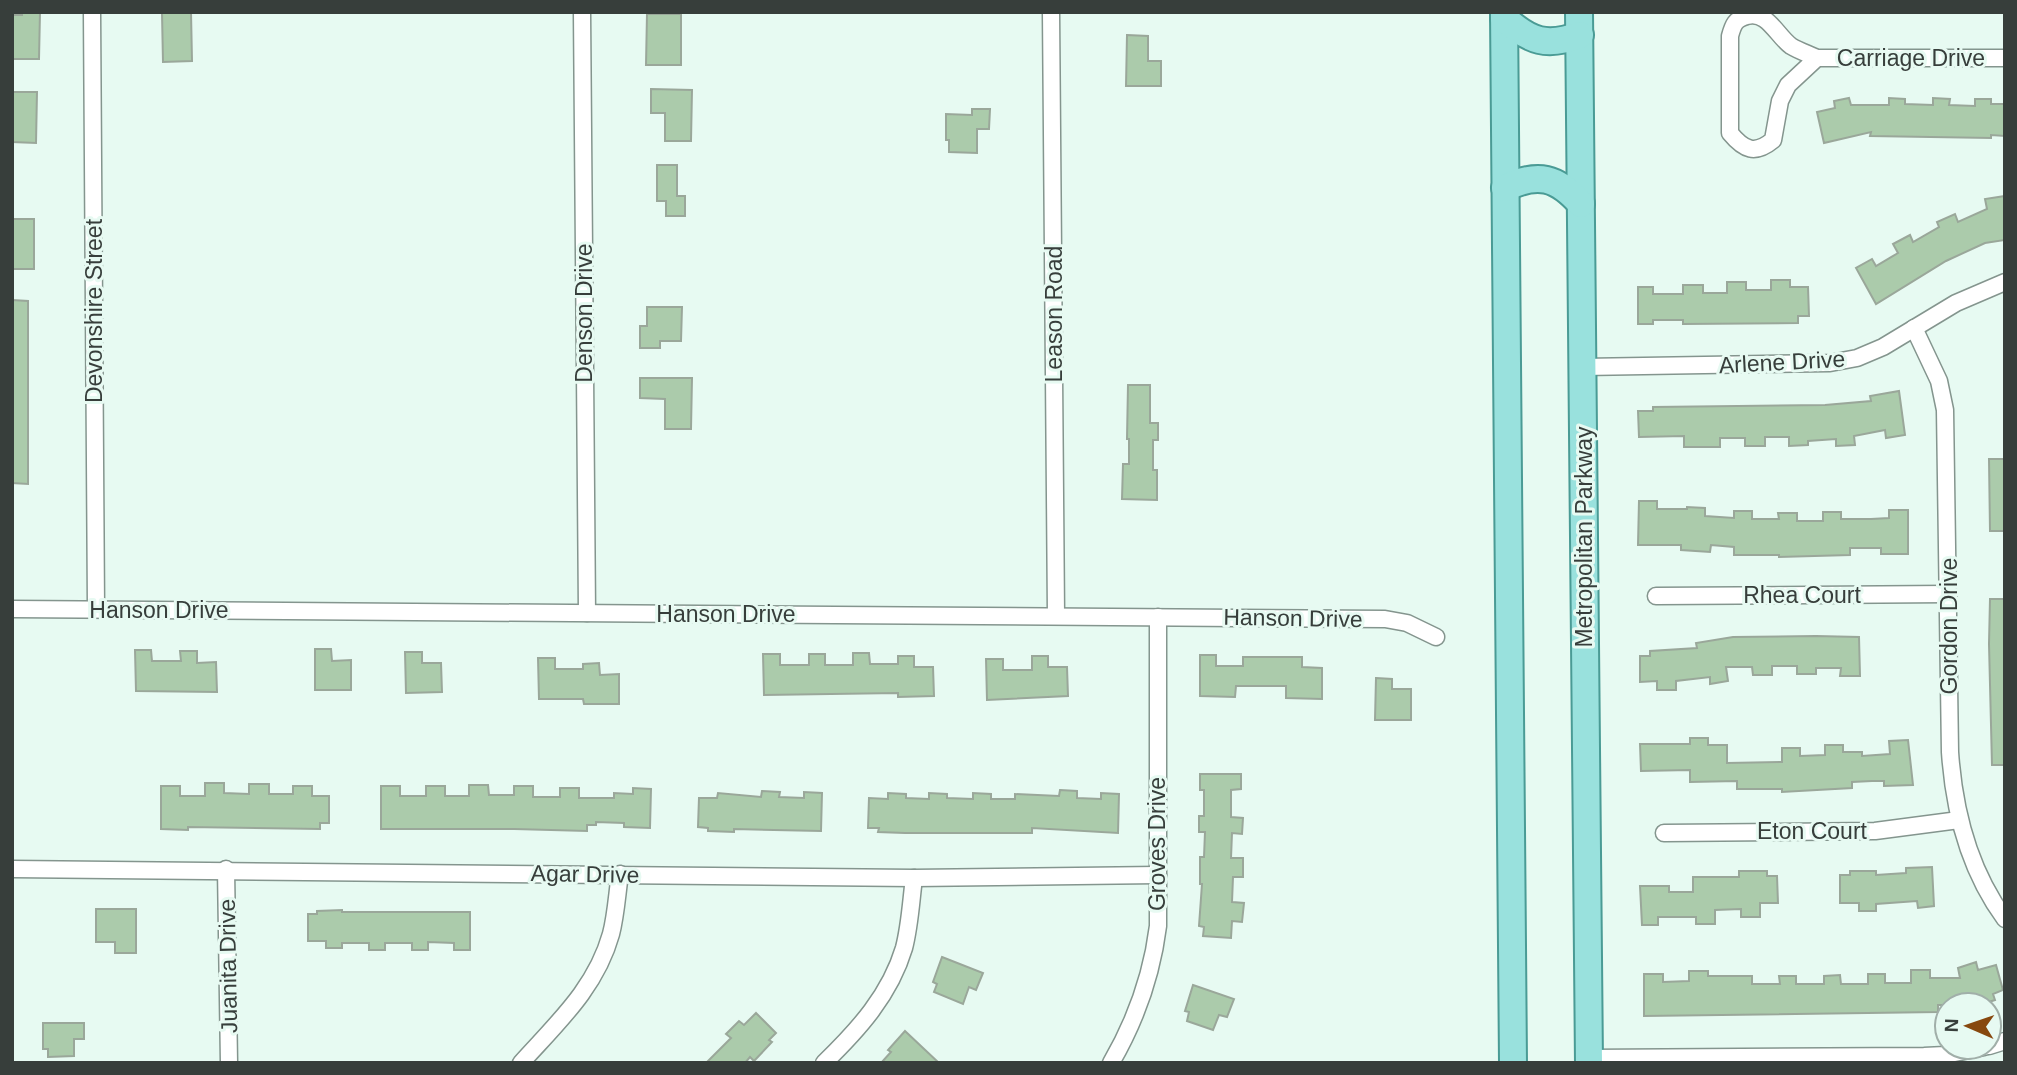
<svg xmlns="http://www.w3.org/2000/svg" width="2017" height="1075" viewBox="0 0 2017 1075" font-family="Helvetica,sans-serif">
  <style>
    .building { fill: #abcbab; stroke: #9aa79a; stroke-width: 2 }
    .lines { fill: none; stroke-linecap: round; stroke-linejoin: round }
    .street-casing { stroke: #84958e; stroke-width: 19 }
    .primary-casing { stroke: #4a9b95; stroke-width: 30 }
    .street { stroke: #fff; stroke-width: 16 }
    .primary { stroke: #99e1dd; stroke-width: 26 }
    .labels { text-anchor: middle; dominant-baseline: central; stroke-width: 6; stroke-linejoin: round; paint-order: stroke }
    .street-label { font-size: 23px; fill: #373e3b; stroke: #e7faf2 }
  </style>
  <rect width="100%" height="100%" fill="#e7faf2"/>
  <g class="building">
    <polygon points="22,12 40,12 39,59 13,59 13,15 22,15"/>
    <polygon points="191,12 192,61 163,62 162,13"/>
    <polygon points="647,14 681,14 681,65 646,65"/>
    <polygon points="1127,35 1148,36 1148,61 1161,61 1161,86 1126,86"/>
    <polygon points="651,89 692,90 691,141 665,141 665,113 651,113"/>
    <polygon points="12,92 37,92 36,143 12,142"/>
    <polygon points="1849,98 1851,105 1889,105 1889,98 1905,99 1905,104 1933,105 1933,98 1950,99 1949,105 1975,106 1975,99 1991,99 1991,104 2005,104 2005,136 1991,135 1991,138 1870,136 1871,132 1824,143 1817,112 1835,108 1834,101"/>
    <polygon points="972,109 990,109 989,129 977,129 977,153 949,152 949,140 946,140 946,114 972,115"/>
    <polygon points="657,165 677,165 677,196 685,196 685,216 666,216 666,201 657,201"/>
    <polygon points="2005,196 2005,240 1985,243 1946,261 1876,304 1856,268 1872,259 1876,266 1898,253 1893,244 1910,235 1913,242 1939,227 1937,222 1955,214 1958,222 1987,209 1985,199"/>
    <rect x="12" y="219" width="22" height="50"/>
    <polygon points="1771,280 1790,280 1790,287 1808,287 1809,316 1798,316 1798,323 1683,324 1683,320 1653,320 1653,324 1638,324 1638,287 1653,287 1653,294 1683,294 1683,285 1703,285 1703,293 1727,293 1727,282 1746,282 1746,290 1771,290"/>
    <polygon points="12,300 28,301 28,484 12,483"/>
    <polygon points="647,307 682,307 681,341 660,341 660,348 640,348 640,326 647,326"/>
    <polygon points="640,378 692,378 691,429 665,429 665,399 640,398"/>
    <polygon points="1128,385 1150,385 1150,423 1158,423 1158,440 1153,440 1153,470 1157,470 1157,500 1122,499 1123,464 1129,464 1129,439 1127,439"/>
    <polygon points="1899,391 1905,435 1886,438 1885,430 1854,436 1855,445 1836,446 1836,439 1808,441 1808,445 1789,446 1789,437 1765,437 1765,446 1745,446 1745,438 1720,438 1720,447 1684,447 1684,436 1639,437 1638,411 1653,411 1653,407 1825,405 1871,401 1870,396"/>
    <polygon points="1989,459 2005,459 2005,531 1990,531"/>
    <polygon points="1639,501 1657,501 1657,509 1687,509 1687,507 1705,508 1705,516 1734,518 1734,511 1752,511 1752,519 1779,519 1778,513 1797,513 1797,521 1823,521 1823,512 1841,512 1841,519 1871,519 1889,518 1889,510 1908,510 1908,554 1881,554 1881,548 1850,548 1850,555 1779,557 1779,555 1734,555 1734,547 1711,545 1710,552 1681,550 1681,545 1638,545"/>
    <polygon points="1990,599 2005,599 2005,765 1992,765 1989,644"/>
    <polygon points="1816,636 1859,637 1860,676 1840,676 1841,668 1816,668 1816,674 1797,674 1797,666 1772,666 1772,675 1753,675 1752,667 1726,667 1728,681 1710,684 1710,677 1676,681 1676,690 1657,690 1657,681 1640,682 1640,656 1650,656 1650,651 1697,648 1696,643 1733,637"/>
    <polygon points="315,649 331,649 332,661 351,660 351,690 315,690"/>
    <polygon points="135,650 151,650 152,661 181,661 180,651 197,651 197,663 216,662 217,692 136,691"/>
    <polygon points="405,652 422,652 422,663 441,663 442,692 406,693"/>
    <polygon points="853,653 869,653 870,664 898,664 898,656 914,656 914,667 933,667 934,696 898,697 898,693 764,695 763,654 780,654 780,665 809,665 809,654 825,654 825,665 853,665"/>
    <polygon points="1200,655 1216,655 1216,666 1243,666 1243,657 1302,657 1302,667 1322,668 1322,699 1286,698 1286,686 1236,686 1235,697 1200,696"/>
    <polygon points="1032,656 1048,656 1048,667 1067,667 1068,696 987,700 986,659 1003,659 1003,670 1032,670"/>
    <polygon points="538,658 555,658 555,669 583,669 583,664 599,663 600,675 619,674 619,704 584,704 583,699 539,699"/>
    <polygon points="1376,678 1392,679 1392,689 1411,689 1411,720 1375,720"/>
    <polygon points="1690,738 1708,738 1708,745 1727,745 1727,763 1782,762 1782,748 1800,748 1800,756 1825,755 1825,745 1843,745 1843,752 1862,752 1862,756 1890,754 1889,741 1908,740 1913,785 1884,786 1884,781 1872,781 1852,782 1852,788 1782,792 1782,789 1737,789 1737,781 1690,782 1690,770 1641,771 1640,744 1690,744"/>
    <polygon points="1200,774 1241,774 1241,789 1231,790 1231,817 1243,818 1242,834 1232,833 1231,858 1243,858 1243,877 1233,877 1232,902 1244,903 1242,922 1232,921 1231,938 1203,936 1204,927 1199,926 1202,884 1200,884 1200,857 1204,857 1205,832 1199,832 1199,816 1204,816 1204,790 1200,790"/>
    <polygon points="205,783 224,783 224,793 249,794 249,784 269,784 269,794 293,794 293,786 312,786 312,796 329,796 329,823 320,823 320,829 188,827 188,830 161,829 161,786 180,786 180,796 205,796"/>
    <polygon points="469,785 488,785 489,795 514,795 514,786 533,786 533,797 560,797 560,788 579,788 579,798 614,798 614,793 633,794 633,788 651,789 650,828 624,827 624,823 596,822 596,825 587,825 587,831 514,829 381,829 381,786 400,786 400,796 426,796 426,786 445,786 445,796 469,796"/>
    <polygon points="1060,790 1077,791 1077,798 1101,799 1101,793 1119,794 1118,833 1032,828 1032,833 905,833 878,832 879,828 868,828 869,798 888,799 888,793 906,794 906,798 929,799 929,793 947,794 947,798 973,799 973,793 991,794 991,799 1015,799 1015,794 1059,796"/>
    <polygon points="762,791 780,792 779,797 804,798 804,792 822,793 821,831 734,829 734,832 708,831 708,828 698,827 699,798 717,798 718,793 761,797"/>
    <polygon points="1932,867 1934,906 1918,908 1917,901 1876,904 1876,911 1859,911 1859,903 1840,903 1840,875 1850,875 1850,871 1876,871 1876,875 1906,873 1906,868"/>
    <polygon points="1739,871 1767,871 1767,876 1777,876 1778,903 1760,903 1760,917 1741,917 1741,909 1715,910 1715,924 1696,924 1696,917 1658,917 1658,925 1642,925 1640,886 1669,886 1669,892 1693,892 1693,877 1739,877"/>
    <polygon points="96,909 136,909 136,953 115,953 115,942 96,942"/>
    <polygon points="342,910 342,912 470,912 470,950 454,950 454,943 428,942 428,950 412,950 412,943 385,943 385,950 369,950 369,943 342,943 342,948 326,948 326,941 308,941 308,914 317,914 317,911"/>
    <polygon points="942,957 983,973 976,990 969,987 963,1004 934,992 937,984 933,982"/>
    <polygon points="1976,962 1978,970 1996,965 2003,990 1993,994 1995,1000 1979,1005 1938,1005 1938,1012 1644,1016 1644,974 1663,974 1663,982 1689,981 1689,971 1708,971 1708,976 1752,976 1752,984 1780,984 1779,976 1796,976 1796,984 1824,984 1824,976 1840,975 1841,984 1868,984 1868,974 1885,974 1885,983 1911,983 1911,970 1930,970 1930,978 1960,978 1958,968"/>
    <polygon points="1193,985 1234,999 1227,1017 1219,1015 1213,1030 1187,1021 1189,1012 1185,1011"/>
    <polygon points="756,1013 776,1033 769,1040 772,1042 754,1061 750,1057 745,1063 706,1063 731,1038 726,1034 739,1021 744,1025"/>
    <polygon points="43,1023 84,1023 84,1039 74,1039 74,1056 48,1057 48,1049 43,1049"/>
    <polygon points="905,1031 939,1063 881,1063 891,1052 888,1050"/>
  </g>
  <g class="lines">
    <defs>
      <g id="street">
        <polyline points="92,12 96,609"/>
        <polyline points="582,12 587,613"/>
        <polyline points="1051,12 1056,616"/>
        <path d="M1817 58 1788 85 1780 101 1773 140C1755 155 1744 150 1730 133V36C1733 25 1735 19 1747 16 1767 10 1777 36 1791 46 1799 51 1809 54 1817 58H2005"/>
        <path d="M1914 328 1939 381 1945 410 1950 752C1954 811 1969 870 2005 919"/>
        <polyline points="1583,367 1830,363 1857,358 1883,347 1956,303 2005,282"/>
        <polyline points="1656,596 1949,594"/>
        <polyline points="12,609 1385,619 1407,623 1436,637"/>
        <polyline points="1664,833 1875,831 1959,820"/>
        <polyline points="12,869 914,878 1158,875"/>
        <polyline points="226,869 229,1063"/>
        <polyline points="1989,1046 2005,1041"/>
        <polyline points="1589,1058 1924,1056 1945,1055 1984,1047"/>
        <path d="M521 1063C557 1023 596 988 611 934 616 915 617 894 620 874"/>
        <path d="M824 1063C858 1030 890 995 904 948 910 925 911 901 914 878"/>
        <path d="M1111 1063C1136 1020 1152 974 1158 926V617"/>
      </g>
      <g id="primary">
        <polyline points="1504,12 1513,1063"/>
        <polyline points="1579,12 1589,1063"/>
        <path d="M1504 18C1530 42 1547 47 1580 35"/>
        <path d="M1505 188C1538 172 1557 177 1581 204"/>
      </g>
    </defs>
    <use href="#street" class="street-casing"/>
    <use href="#primary" class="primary-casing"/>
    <use href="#street" class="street"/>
    <use href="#primary" class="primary"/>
  </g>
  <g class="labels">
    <g class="street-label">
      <text x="1911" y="58">Carriage Drive</text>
      <text transform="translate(94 311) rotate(-90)">Devonshire Street</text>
      <text transform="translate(584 313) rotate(-90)">Denson Drive</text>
      <text transform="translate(1054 314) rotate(-90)">Leason Road</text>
      <text transform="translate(1782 362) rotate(-3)">Arlene Drive</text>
      <text transform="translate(1584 537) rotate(-90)">Metropolitan Parkway</text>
      <text x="1802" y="595">Rhea Court</text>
      <text x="159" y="610">Hanson Drive</text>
      <text x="726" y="614">Hanson Drive</text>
      <text transform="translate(1293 618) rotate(1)">Hanson Drive</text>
      <text transform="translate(1949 626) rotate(-90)">Gordon Drive</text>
      <text x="1812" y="831">Eton Court</text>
      <text transform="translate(1157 844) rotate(-90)">Groves Drive</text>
      <text transform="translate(585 874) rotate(1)">Agar Drive</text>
      <text transform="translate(228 966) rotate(-91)">Juanita Drive</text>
    </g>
  </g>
  <rect width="2017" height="1075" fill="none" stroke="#373e3b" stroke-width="28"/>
  <g transform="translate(1968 1026) rotate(272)"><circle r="33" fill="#e7faf2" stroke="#a1afa9" stroke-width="2"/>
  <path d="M0-5L12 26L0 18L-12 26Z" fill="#87480e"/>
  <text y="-10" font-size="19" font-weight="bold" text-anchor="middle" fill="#373e3b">N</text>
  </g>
</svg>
